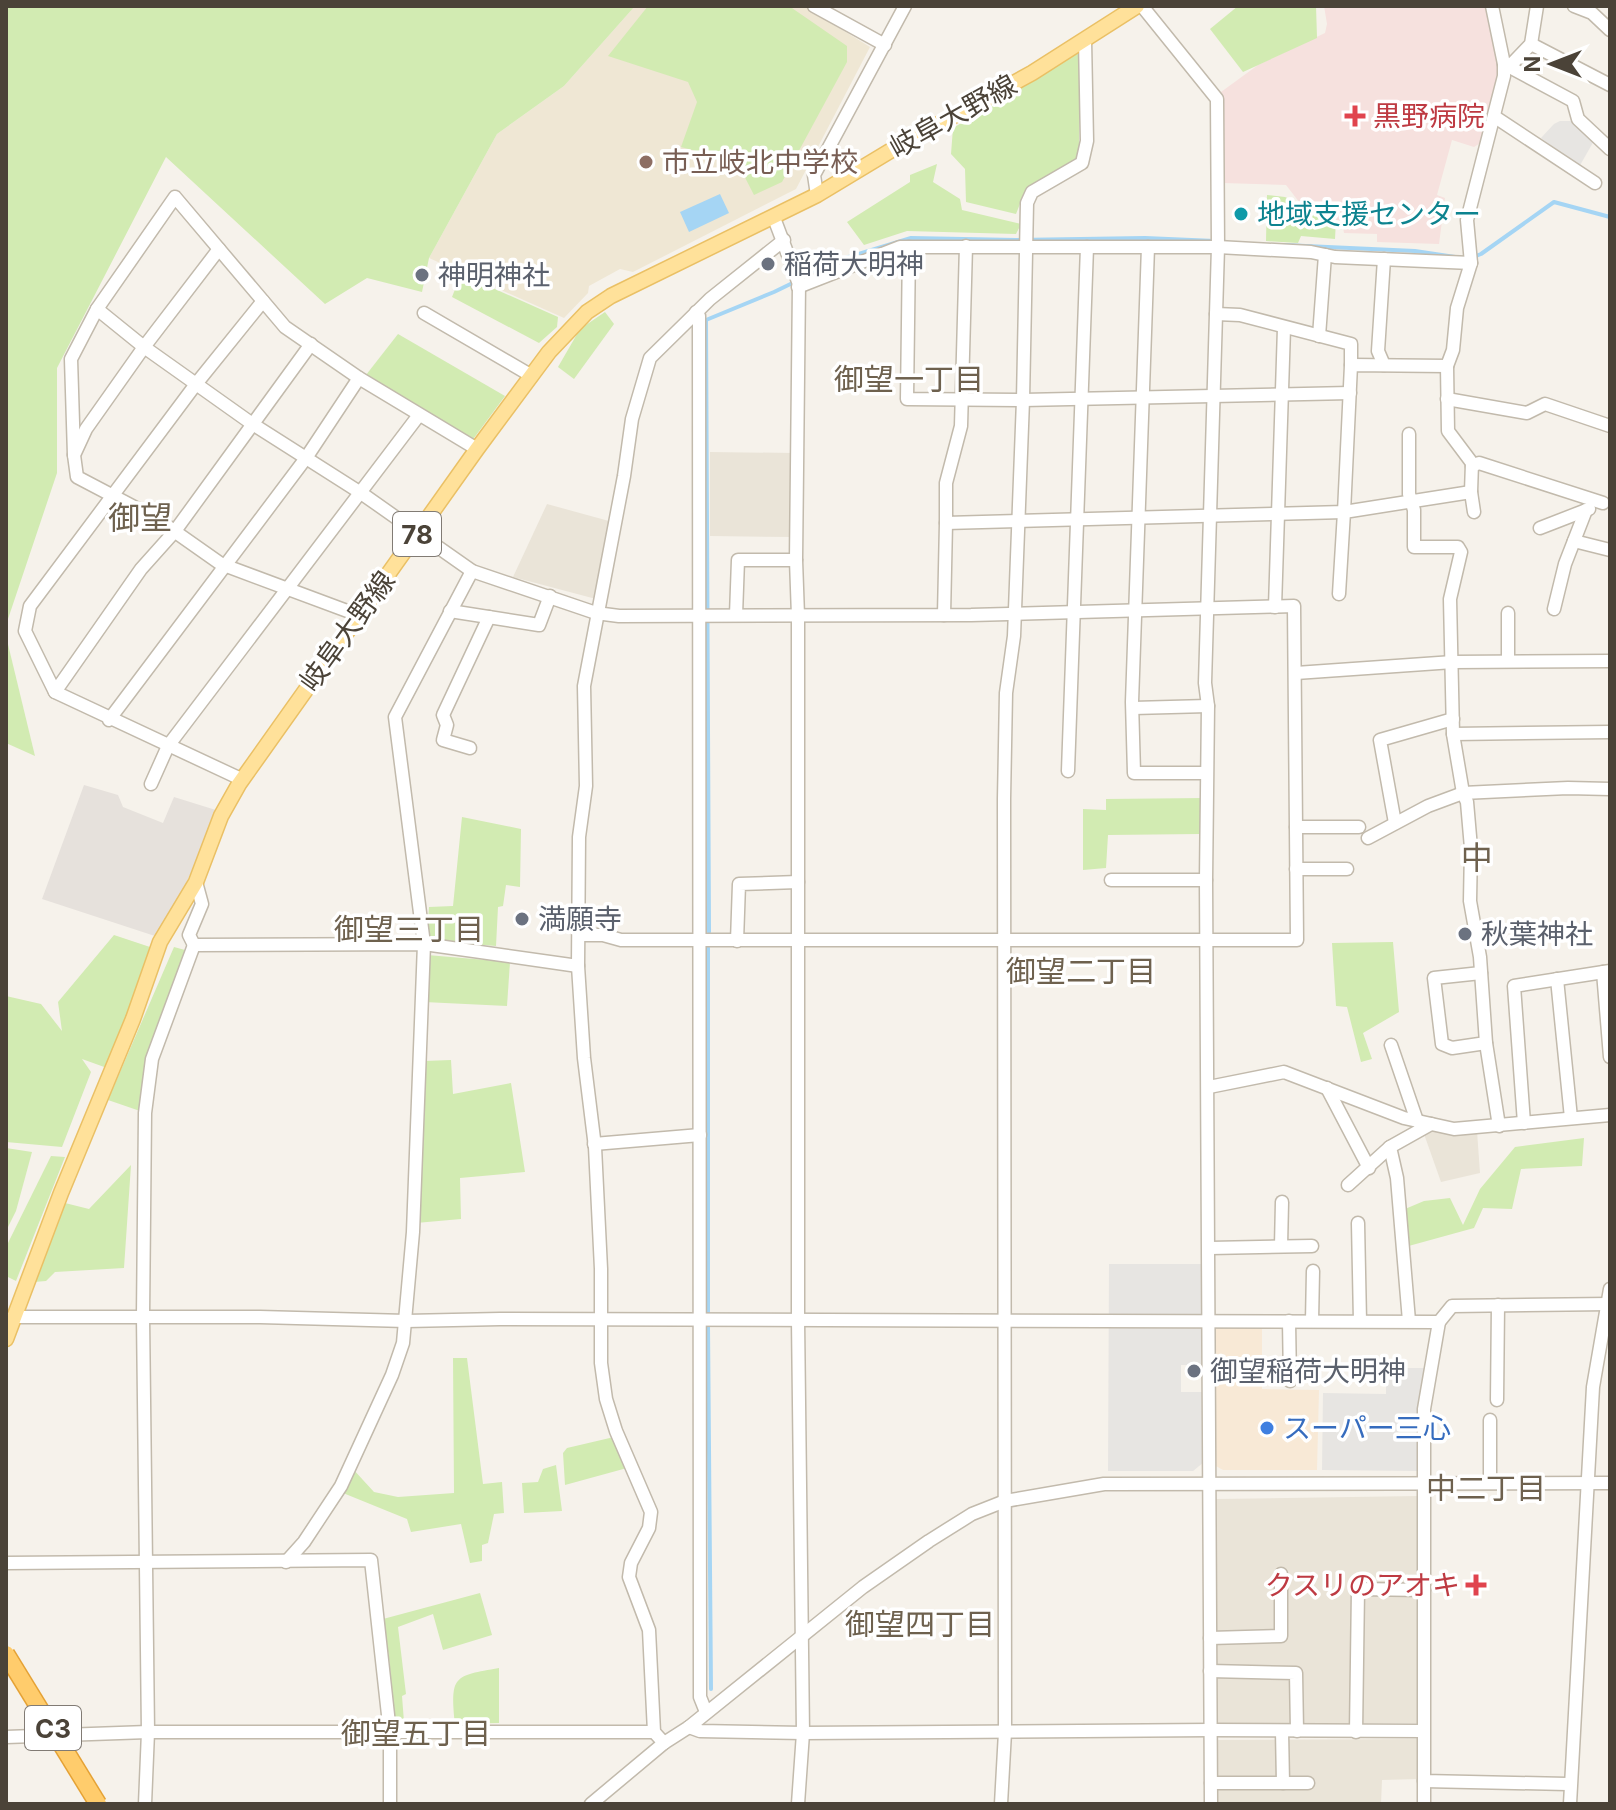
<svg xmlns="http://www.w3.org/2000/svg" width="1616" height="1810" viewBox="0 0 1616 1810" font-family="Inter,'Noto Sans JP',sans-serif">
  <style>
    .residential { fill: #eae4d8 }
    .commercial { fill: #f8e9d6 }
    .industrial { fill: #e6e1dc }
    .education { fill: #efe7d4 }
    .medical { fill: #f6e1de }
    .green { fill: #d2ebb2 }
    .parking { fill: #e7e5e2 }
    .water { fill: #a5d5f4 }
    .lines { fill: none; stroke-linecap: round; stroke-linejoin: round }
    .stream { stroke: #a5d5f4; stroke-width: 4 }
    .minor-casing { stroke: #c2baac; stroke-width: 15 }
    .major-casing { stroke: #eac065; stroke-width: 17 }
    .minor { stroke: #fff; stroke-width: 12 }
    .major { stroke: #ffe19a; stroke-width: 14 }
    .highway-bridge-casing { stroke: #e5a235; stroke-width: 19; stroke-linecap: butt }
    .highway-bridge { stroke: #ffcc6c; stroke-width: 16 }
    .health-dot { fill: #e0444e; stroke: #fff; stroke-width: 3 }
    .education-dot { fill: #8d6e63; stroke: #fff; stroke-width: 3 }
    .culture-dot { fill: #0f9aa8; stroke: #fff; stroke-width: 3 }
    .worship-dot { fill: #6b7280; stroke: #fff; stroke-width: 3 }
    .shop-dot { fill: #3f7fe0; stroke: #fff; stroke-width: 3 }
    .labels { text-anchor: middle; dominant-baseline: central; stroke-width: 7; stroke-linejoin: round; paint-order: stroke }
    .shield { fill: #fff; stroke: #817b74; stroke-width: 2 }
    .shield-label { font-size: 26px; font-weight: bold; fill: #4b4338 }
    .street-label { font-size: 28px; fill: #4b4338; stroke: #fff }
    .health-label { font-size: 28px; fill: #be3a42; stroke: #fff; text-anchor: start }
    .education-label { font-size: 28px; fill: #785e54; stroke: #fff; text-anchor: start }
    .culture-label { font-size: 28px; fill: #0d838f; stroke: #fff; text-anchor: start }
    .worship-label { font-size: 28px; fill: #5b616d; stroke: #fff; text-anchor: start }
    .shop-label { font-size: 28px; fill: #366cbe; stroke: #fff; text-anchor: start }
    .neighbourhood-label { font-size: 30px; fill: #6e614e; stroke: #fff }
    .quarter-label { font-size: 32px; fill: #6e614e; stroke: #fff }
  </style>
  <rect width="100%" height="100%" fill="#f6f2eb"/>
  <g class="residential">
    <polygon points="710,452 794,453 793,537 710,536"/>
    <polygon points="547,504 609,521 596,599 513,577"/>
    <polygon points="1430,1128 1477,1131 1480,1173 1441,1182 1424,1134"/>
    <polygon points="1418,1496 1417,1723 1214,1724 1216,1499"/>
    <polygon points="1418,1739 1419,1779 1382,1780 1381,1804 1213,1804 1217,1740"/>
  </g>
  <polygon class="commercial" points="1220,1324 1262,1324 1262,1389 1319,1390 1317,1470 1223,1470 1216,1466 1216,1328"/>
  <polygon class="industrial" points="84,785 118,795 123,807 163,823 174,797 219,811 161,938 42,899"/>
  <polygon class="education" points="635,6 804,6 870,47 796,189 633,272 620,269 589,286 588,293 564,318 429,258 497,134 564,86"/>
  <polygon class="medical" points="1324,6 1489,6 1500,73 1482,142 1474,147 1452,140 1437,195 1445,198 1439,244 1377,242 1377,234 1344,233 1342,222 1303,207 1286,185 1223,183 1221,92 1258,65 1325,33 1327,24"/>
  <g class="green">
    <polygon points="6,6 635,6 564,86 497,134 429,258 422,292 367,278 325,304 166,157 57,368 57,473 6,625"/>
    <polygon points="648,6 789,6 847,46 847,62 782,182 754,195 737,162 681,147 697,102 688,82 608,56"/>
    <polygon points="1238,6 1316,6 1317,38 1243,72 1210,29"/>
    <polygon points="1080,52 1079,160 1025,191 1016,214 966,202 965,169 951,154 953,128"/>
    <polygon points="937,164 933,182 960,199 962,210 1021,224 1016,234 907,231 864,245 847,222 910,182 910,175"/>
    <polygon points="1267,195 1285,197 1336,220 1335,239 1301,236 1298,243 1266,241"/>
    <polygon points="461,274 558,317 557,327 539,343 452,297"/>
    <polygon points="605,312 614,324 574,379 558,367 580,329"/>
    <polygon points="398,334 505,396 471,442 366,375"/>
    <polygon points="6,636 35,756 6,743"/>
    <polygon points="1204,798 1200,834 1108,835 1106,868 1083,870 1083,809 1106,810 1106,799"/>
    <polygon points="462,817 521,829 520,887 506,885 503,906 498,907 496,946 436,941 427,933 429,907 453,906"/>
    <polygon points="114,935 153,948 107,1068 82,1059 91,1072 62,1147 6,1142 6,996 41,1004 62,1031 58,1002"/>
    <polygon points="1393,942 1399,1012 1363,1033 1372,1059 1361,1062 1347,1007 1336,1006 1332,943"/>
    <polygon points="174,947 185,950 145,1063 140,1111 108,1100"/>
    <polygon points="427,955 510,962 507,1006 424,1002"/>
    <polygon points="451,1060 453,1094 511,1083 525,1172 460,1178 461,1219 416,1223 424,1061"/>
    <polygon points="1584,1138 1582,1166 1521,1169 1512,1209 1483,1208 1474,1228 1405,1247 1405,1209 1424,1201 1450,1198 1463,1225 1480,1189 1515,1147"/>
    <polygon points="6,1148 32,1152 16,1211 6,1231"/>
    <polygon points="51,1156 65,1157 16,1281 6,1276 6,1247"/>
    <polygon points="131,1165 124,1268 55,1272 46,1281 34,1282 65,1203 89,1209"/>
    <polygon points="453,1358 467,1358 483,1484 502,1482 504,1513 494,1514 488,1543 482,1545 482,1561 470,1563 461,1524 411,1532 407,1519 343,1493 352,1468 374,1492 398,1497 454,1493"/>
    <polygon points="614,1437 627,1468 565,1485 563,1453 567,1448"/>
    <polygon points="556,1465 562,1511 524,1513 522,1483 538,1482 543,1469"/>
    <polygon points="480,1593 492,1635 443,1650 433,1614 398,1627 406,1694 402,1696 404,1722 395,1723 389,1658 383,1619"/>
    <path d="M499 1668V1723L455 1724C450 1675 454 1676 499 1668Z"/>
  </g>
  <g class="parking">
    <polygon points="1560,121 1577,121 1595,139 1579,167 1541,138 1554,124"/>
    <polygon points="1109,1264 1203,1264 1204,1365 1181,1365 1181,1392 1204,1392 1204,1462 1193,1471 1108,1471"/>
    <polygon points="1386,1368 1428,1368 1419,1471 1322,1470 1323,1393 1386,1394"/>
  </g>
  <polygon class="water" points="720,194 729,213 689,232 680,212"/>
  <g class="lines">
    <g class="stream">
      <polyline points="1284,245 1415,251 1455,257"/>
      <polyline points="1471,258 1481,254 1554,202 1610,217"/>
      <polyline points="709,932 706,320 774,292 842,259 911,238 1016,240 1145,238 1215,241"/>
      <polyline points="708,948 708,1312"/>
      <polyline points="708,1327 711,1689"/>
    </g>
    <defs>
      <g id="minor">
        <polyline points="814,6 885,45"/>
        <polyline points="1142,6 1217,99 1218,247 1205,683 1208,706 1206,880 1211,1804"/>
        <polyline points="1574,6 1592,13 1610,30"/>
        <polyline points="1531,44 1610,85"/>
        <polyline points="1504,64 1573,101 1578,119 1610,149"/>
        <polyline points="1509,67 1531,44 1537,6"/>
        <polyline points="1495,117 1595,183"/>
        <polyline points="817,195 814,175 905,6"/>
        <polyline points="774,218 799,284 796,560 798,616 798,1320 803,1733 798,1804"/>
        <polyline points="966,246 961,426 946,483 946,523 1344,512 1351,365 1447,366 1453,350 1457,308 1471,263 1467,220 1504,76 1504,64 1492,6"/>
        <polyline points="909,247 907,399 1023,400 1350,393"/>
        <polyline points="1148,247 1132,702 1134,773 1206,773"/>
        <polyline points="219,249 144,347 86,429 74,455 77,477 157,519 221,564 358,615"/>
        <polyline points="1384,259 1378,351 1384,365"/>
        <polyline points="798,287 900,247 1218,247 1311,252 1335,257 1471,263"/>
        <polyline points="97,309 144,347 251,423 361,493 472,571 596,613 619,616 971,615 1294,606 1297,940 621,940 603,935 579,935"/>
        <polyline points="696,312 699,316 700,1697 706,1712"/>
        <polyline points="424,313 532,376"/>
        <polyline points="1216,314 1240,315 1351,344 1351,365"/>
        <polyline points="1319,336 1325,255"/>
        <polyline points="1447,366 1448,431 1472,463 1471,492 1474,512"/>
        <polyline points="1447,399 1527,413 1545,404 1610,426"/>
        <polyline points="1409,434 1409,494 1414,510 1414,547 1458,547 1461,552 1450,599 1453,734 1463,793 1467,802 1471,848 1470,901 1480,957 1486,1043 1499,1126"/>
        <polyline points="74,455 71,359 97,309 175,197 285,327 359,378 477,449"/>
        <polyline points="1472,466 1479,463 1603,503"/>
        <polyline points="1540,528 1589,509"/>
        <polyline points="1574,541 1610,550"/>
        <polyline points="1339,594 1344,512 1471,492"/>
        <polyline points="1275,607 1284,328"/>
        <polyline points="1554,609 1565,564 1586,510"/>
        <polyline points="450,611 539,625 550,596"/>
        <polyline points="1508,613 1508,661"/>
        <polyline points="736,615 738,560 796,560"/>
        <polyline points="944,615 946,523"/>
        <polyline points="1296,673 1453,662 1610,661"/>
        <polyline points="55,692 25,631 30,606 196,384 263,301"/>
        <polyline points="1133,708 1208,706"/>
        <polyline points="109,720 306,458 359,378"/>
        <polyline points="1453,734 1610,732"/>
        <polyline points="470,748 443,740 447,725 443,715 489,617"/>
        <polyline points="1068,771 1087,247"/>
        <polyline points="241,779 55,692 141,569 175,531 311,344"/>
        <polyline points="151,784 168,746 419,415"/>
        <polyline points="1395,823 1380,740 1453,719"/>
        <polyline points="1296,827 1359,827"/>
        <polyline points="1368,838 1428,806 1463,793 1568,788 1610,789"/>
        <polyline points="1296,869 1347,869"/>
        <polyline points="1111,880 1206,880"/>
        <polyline points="196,882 202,904 189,935 194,945 424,944 578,966"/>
        <polyline points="737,941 739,884 798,882"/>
        <polyline points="1603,972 1610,1057"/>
        <polyline points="1481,973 1434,978 1442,1044 1452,1048 1486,1043"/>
        <polyline points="1557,979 1571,1118"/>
        <polyline points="1391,1045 1417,1121"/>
        <polyline points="1209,1087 1284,1072 1404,1118 1454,1129 1610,1115"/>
        <polyline points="1327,1088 1369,1168"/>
        <polyline points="1524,1123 1514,986 1610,971"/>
        <polyline points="594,1144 700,1135"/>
        <polyline points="1348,1185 1390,1147"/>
        <polyline points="1358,1223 1360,1321"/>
        <polyline points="1281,1246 1282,1202"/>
        <polyline points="1210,1248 1312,1246"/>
        <polyline points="13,1317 260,1317 406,1321 500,1319 1439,1322 1452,1306 1610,1304"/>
        <polyline points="1289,1321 1290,1381"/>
        <polyline points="1312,1321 1313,1271"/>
        <polyline points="1409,1321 1397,1178 1390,1147 1431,1124"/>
        <polyline points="1439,1322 1424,1409 1424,1781 1567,1784"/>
        <polyline points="1497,1400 1498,1305"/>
        <polyline points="1490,1420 1490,1482"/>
        <polyline points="286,1562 304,1542 341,1486 392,1375 403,1343 413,1232 424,944 395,717 472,571"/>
        <polyline points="6,1563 371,1560 390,1733 390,1804"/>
        <polyline points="1210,1638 1281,1636 1281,1574"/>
        <polyline points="1210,1671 1296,1673 1297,1731"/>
        <polyline points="689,1727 700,1731 803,1733 1211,1730 1423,1731"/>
        <polyline points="1282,1731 1283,1783"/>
        <polyline points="1356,1732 1358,1589 1424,1590"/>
        <polyline points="6,1737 148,1732 654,1732"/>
        <polyline points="664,1743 654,1732 649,1630 629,1577 631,1563 649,1528 651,1512 616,1431 606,1399 601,1363 601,1269 595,1147 584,1058 578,966 579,837 586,786 584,686 624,476 632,419 650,358 710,299 784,240"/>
        <polyline points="1424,1781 1424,1804"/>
        <polyline points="1211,1783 1308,1783"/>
        <polyline points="145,1804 148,1732 143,1317 145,1113 152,1059 194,945"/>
        <polyline points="591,1804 664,1743 689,1727 863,1587 929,1541 972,1514 1005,1501 1104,1484 1610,1483"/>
        <polyline points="1001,1804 1005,1732 1004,799 1006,693 1014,636 1023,400 1027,203 1032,192 1082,163 1087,141 1085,40"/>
        <polyline points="1570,1804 1593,1387 1610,1289"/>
      </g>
      <polyline id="major" points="6,1339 61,1193 133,1019 160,942 196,882 221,816 239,784 477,449 549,352 587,312 611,296 817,195 895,148 1032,73 1137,6"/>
    </defs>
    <use href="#minor" class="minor-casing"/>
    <use href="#major" class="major-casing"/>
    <use href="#minor" class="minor"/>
    <use href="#major" class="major"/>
    <defs>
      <polyline id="highway-bridge" points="6,1654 98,1804"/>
    </defs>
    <use href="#highway-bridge" class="highway-bridge-casing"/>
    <use href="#highway-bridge" class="highway-bridge"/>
  </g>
  <g class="health-dot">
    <path d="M1351 104h8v8h8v8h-8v8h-8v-8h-8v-8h8z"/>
    <path d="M1472 1573h8v8h8v8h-8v8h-8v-8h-8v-8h8z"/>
  </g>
  <circle class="education-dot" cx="646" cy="162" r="8"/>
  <circle class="culture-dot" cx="1241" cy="214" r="8"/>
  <g class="worship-dot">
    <circle cx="768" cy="264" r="8"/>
    <circle cx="422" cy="275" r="8"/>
    <circle cx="522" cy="919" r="8"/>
    <circle cx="1465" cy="934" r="8"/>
    <circle cx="1194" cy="1371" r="8"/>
  </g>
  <circle class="shop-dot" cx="1267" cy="1428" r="8"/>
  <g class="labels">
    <g class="shield">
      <rect x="393" y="512" width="48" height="44" rx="6"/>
      <rect x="25" y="1706" width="56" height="44" rx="6"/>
    </g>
    <g class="shield-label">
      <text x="417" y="534">78</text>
      <text x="53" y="1728">C3</text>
    </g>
    <g class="street-label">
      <text transform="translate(953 116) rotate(-29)">岐阜大野線</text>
      <text transform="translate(347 631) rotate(-54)">岐阜大野線</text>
    </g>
    <g class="health-label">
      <text x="1373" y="116">黒野病院</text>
      <text x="1460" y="1585" text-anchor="end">クスリのアオキ</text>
    </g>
    <g class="education-label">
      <text x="662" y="162">市立岐北中学校</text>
    </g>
    <g class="culture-label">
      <text x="1257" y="214">地域支援センター</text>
    </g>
    <g class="worship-label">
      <text x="784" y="264">稲荷大明神</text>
      <text x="438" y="275">神明神社</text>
      <text x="538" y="919">満願寺</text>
      <text x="1481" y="934">秋葉神社</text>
      <text x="1210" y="1371">御望稲荷大明神</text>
    </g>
    <g class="shop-label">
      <text x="1283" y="1428">スーパー三心</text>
    </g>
    <g class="neighbourhood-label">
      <text x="909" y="379">御望一丁目</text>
      <text x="409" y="929">御望三丁目</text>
      <text x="1081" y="971">御望二丁目</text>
      <text x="1486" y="1488">中二丁目</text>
      <text x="920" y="1624">御望四丁目</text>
      <text x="416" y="1733">御望五丁目</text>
    </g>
    <g class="quarter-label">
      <text x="140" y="517">御望</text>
      <text x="1477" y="857">中</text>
    </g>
  </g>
  <rect width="1616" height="1810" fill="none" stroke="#4b4338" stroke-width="16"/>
  <g transform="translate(1552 64) rotate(270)" stroke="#ffffff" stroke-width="6" paint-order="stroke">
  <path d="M0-6L14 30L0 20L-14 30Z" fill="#4b4338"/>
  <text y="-12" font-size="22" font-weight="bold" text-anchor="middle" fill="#4b4338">N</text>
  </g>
</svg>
